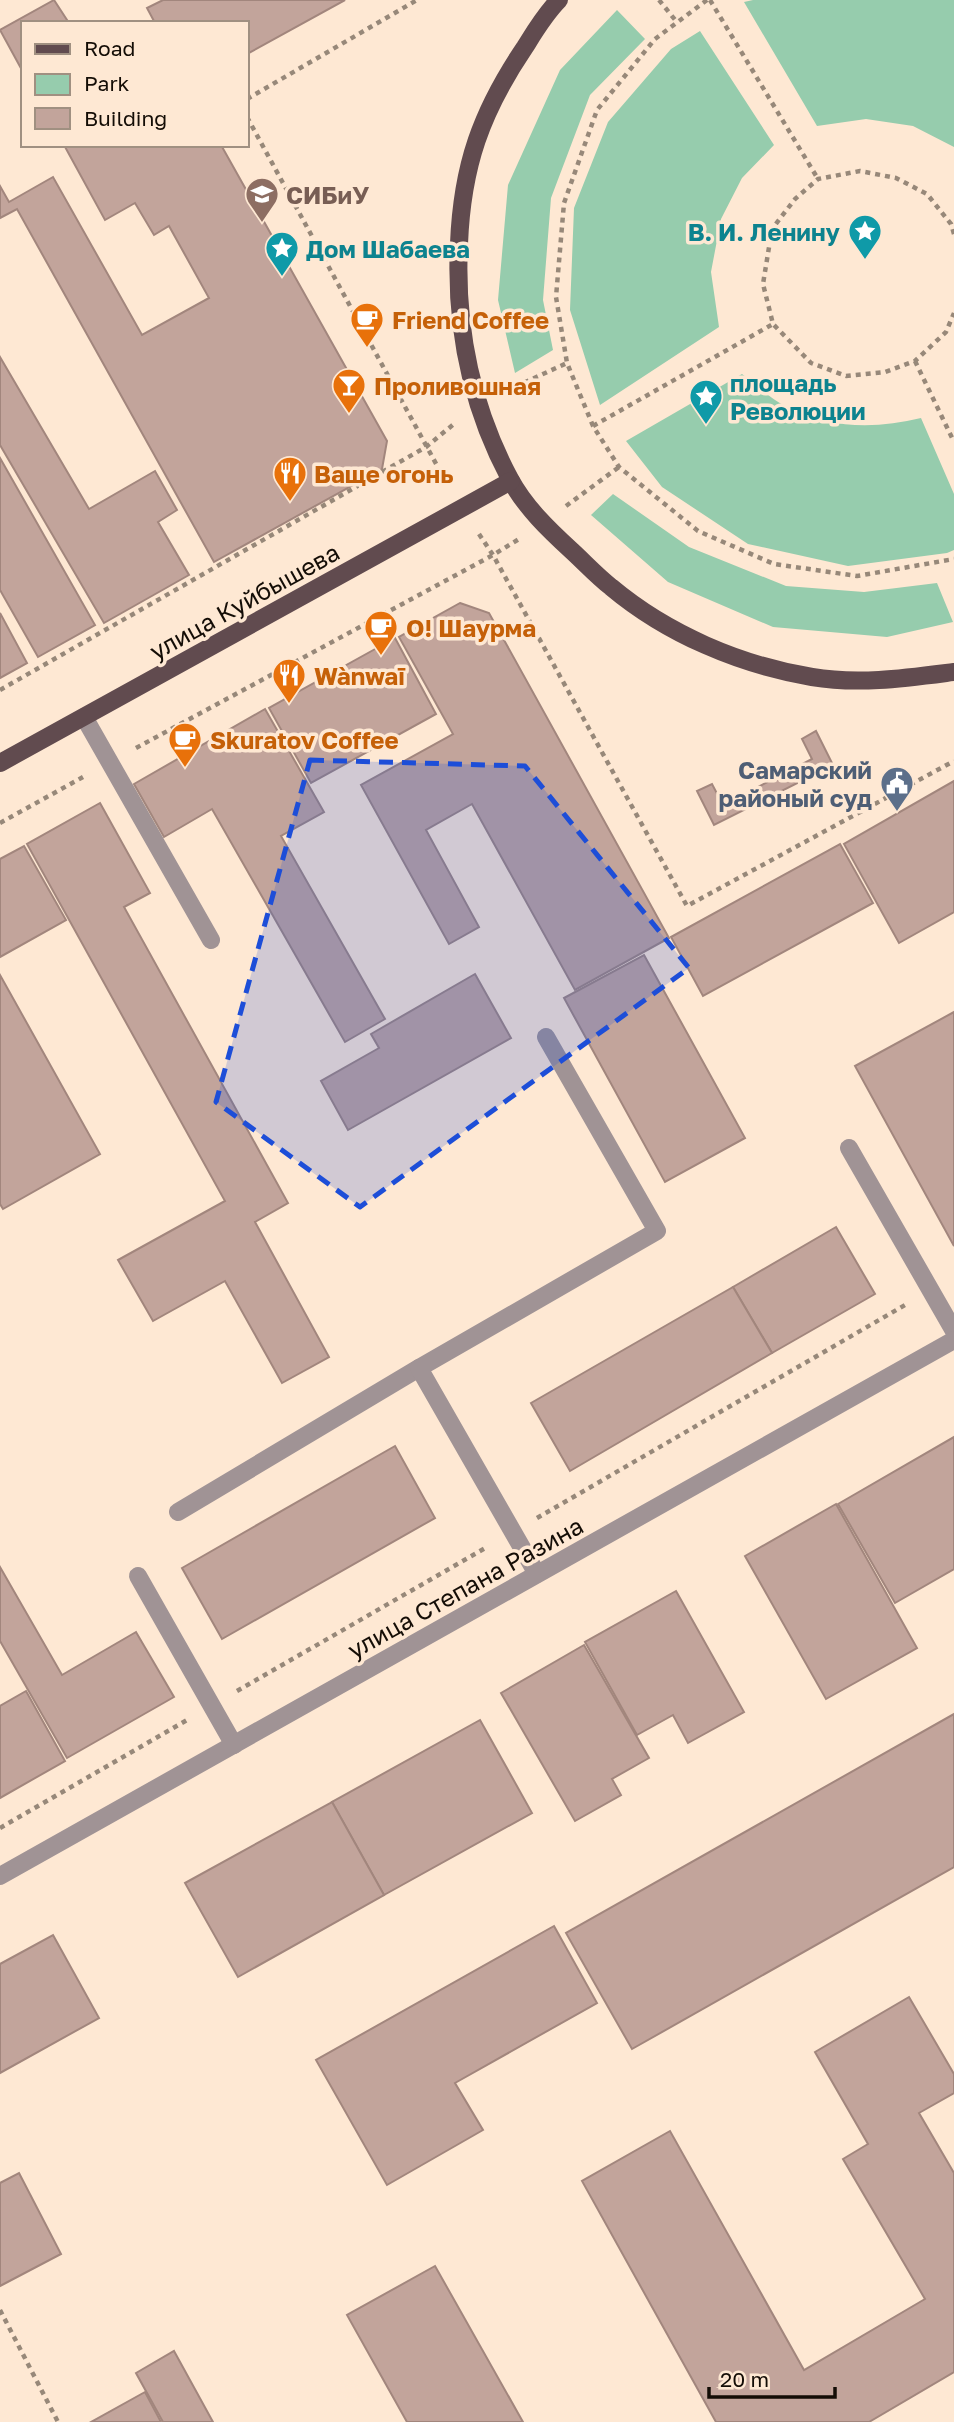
<svg xmlns="http://www.w3.org/2000/svg" width="954" height="2422" viewBox="0 0 954 2422" font-family="'Golos Text',sans-serif">
  <style>
    .green { fill: #96ccad }
    .building { fill: #c2a49b; stroke: #a2867d; stroke-width: 2 }
    .lines { fill: none; stroke-linecap: round; stroke-linejoin: round }
    .path { stroke: #978879; stroke-width: 4.5; stroke-dasharray: 5 5; stroke-linecap: butt }
    .service { stroke: #a09395; stroke-width: 18 }
    .minor { stroke: #a09395; stroke-width: 18 }
    .primary { stroke: #614b4f; stroke-width: 18 }
    .marked { fill: #1d4ed8; fill-opacity: 0.2; stroke: #1d4ed8; stroke-width: 5; stroke-dasharray: 14 9; stroke-linejoin: round }
    .labels { text-anchor: middle; dominant-baseline: central; stroke-width: 7; stroke-linejoin: round; paint-order: stroke }
    .education-label { font-size: 24px; font-weight: bold; fill: #785e54; stroke: #fee8d3; text-anchor: start }
    .culture-label { font-size: 24px; font-weight: bold; fill: #0d838f; stroke: #fee8d3; text-anchor: start }
    .food-label { font-size: 24px; font-weight: bold; fill: #c56008; stroke: #fee8d3; text-anchor: start }
    .street-label { font-size: 24px; fill: #140d06; stroke: #fee8d3 }
    .service-label { font-size: 24px; font-weight: bold; fill: #4e5e75; stroke: #fee8d3; text-anchor: end }
  </style>
  <rect width="100%" height="100%" fill="#fee8d3"/>
  <g class="green">
    <polygon points="753,0 954,0 954,147 913,126 866,119 817,126 744,2"/>
    <polygon points="617,10 645,39 590,95 551,198 543,300 553,350 515,373 498,300 508,185 560,70"/>
    <polygon points="700,31 774,145 742,178 721,219 711,272 719,327 600,405 570,310 574,208 608,122 671,49"/>
    <path d="M742 374C756 385 771 399 787 407 830 429 876 429 921 418L954 494V550L947 553 848 566 748 544 662 487 626 441Z"/>
    <polygon points="613,494 689,547 786,586 864,592 937,583 953,622 887,637 773,627 668,582 591,515"/>
  </g>
  <g class="building">
    <polygon points="54,0 69,23 23,23 23,72 0,30"/>
    <polygon points="163,0 345,0 247,54 247,23 155,23 147,8"/>
    <polygon points="64,145 221,145 387,441 382,469 214,562 17,209 0,218 0,186 9,202 53,177 142,335 209,298 169,226 154,235 135,203 105,220"/>
    <polygon points="0,357 89,509 155,471 177,510 158,522 189,575 104,623 0,445"/>
    <polygon points="0,458 95,625 38,657 0,590"/>
    <polygon points="460,603 489,613 669,938 575,990 472,804 426,830 479,927 449,944 361,785 453,734 399,637"/>
    <polygon points="0,613 27,663 0,678"/>
    <polygon points="395,638 436,714 311,783 269,708"/>
    <polygon points="265,709 324,812 281,836 385,1019 345,1042 212,809 164,837 134,784"/>
    <polygon points="816,731 833,765 714,825 697,791 712,784 723,805 812,759 802,739"/>
    <polygon points="954,781 954,912 899,943 844,844"/>
    <polygon points="100,803 150,893 124,907 288,1203 255,1222 329,1357 282,1383 225,1281 153,1321 118,1260 225,1201 27,844"/>
    <polygon points="840,844 873,903 703,996 671,937"/>
    <polygon points="24,846 66,920 0,957 0,859"/>
    <polygon points="644,955 745,1138 665,1182 564,998"/>
    <polygon points="475,974 511,1038 348,1130 321,1081 379,1048 371,1034"/>
    <polygon points="0,975 100,1154 3,1209 0,1204"/>
    <polygon points="954,1012 954,1246 855,1066"/>
    <polygon points="836,1227 875,1294 772,1353 733,1287"/>
    <polygon points="733,1287 772,1353 570,1471 531,1403"/>
    <polygon points="954,1437 954,1569 895,1603 838,1504"/>
    <polygon points="395,1446 435,1518 222,1639 182,1568"/>
    <polygon points="836,1504 917,1648 826,1699 745,1556"/>
    <polygon points="0,1567 62,1675 136,1632 174,1697 67,1758 0,1641"/>
    <polygon points="676,1591 744,1712 688,1743 673,1715 637,1735 585,1642"/>
    <polygon points="584,1645 649,1758 612,1779 621,1795 575,1821 501,1693"/>
    <polygon points="26,1691 65,1761 0,1798 0,1706"/>
    <polygon points="954,1714 954,1867 632,2049 566,1933"/>
    <polygon points="480,1720 532,1813 384,1895 332,1802"/>
    <polygon points="332,1802 384,1895 238,1977 185,1883"/>
    <polygon points="554,1926 597,2003 455,2083 483,2130 387,2185 316,2060"/>
    <polygon points="53,1935 99,2018 0,2073 0,1964"/>
    <polygon points="909,1997 954,2074 954,2093 919,2113 954,2173 954,2372 869,2422 716,2422 582,2181 670,2131 804,2370 925,2299 843,2159 868,2144 815,2052"/>
    <polygon points="19,2173 61,2254 0,2286 0,2183"/>
    <polygon points="435,2266 523,2422 407,2422 347,2315"/>
    <polygon points="174,2351 213,2422 163,2422 136,2373"/>
    <polygon points="145,2392 161,2422 91,2422"/>
  </g>
  <g class="lines">
    <g class="path">
      <polyline points="659,0 676,21"/>
      <polyline points="707,0 655,39 597,110 564,203 556,297 567,363 593,426 619,467 698,531 774,564 857,576 954,559"/>
      <polyline points="710,0 818,179"/>
      <polyline points="247,99 417,0"/>
      <polyline points="247,117 446,482"/>
      <polyline points="954,234 951,224 927,194 896,178 860,171 818,179 795,199 772,229 763,284 773,324 811,363 846,376 885,372 915,361 946,332 954,313"/>
      <polyline points="915,361 954,442"/>
      <polyline points="506,391 567,363"/>
      <polyline points="593,426 773,324"/>
      <polyline points="566,506 619,467"/>
      <polyline points="479,534 493,555 687,906 954,761"/>
      <polyline points="0,690 426,447 455,423"/>
      <polyline points="136,748 493,555 519,539"/>
      <polyline points="0,823 83,777"/>
      <polyline points="537,1518 905,1305"/>
      <polyline points="237,1691 487,1547"/>
      <polyline points="0,1828 187,1720"/>
      <polyline points="0,2310 58,2422"/>
    </g>
    <g class="service">
      <polyline points="84,717 211,940"/>
      <polyline points="849,1148 954,1331"/>
      <polyline points="178,1512 419,1368"/>
      <polyline points="537,1574 419,1368 657,1231 546,1037"/>
      <polyline points="138,1576 234,1745"/>
    </g>
    <polyline class="minor" points="0,1876 954,1340"/>
    <g class="primary">
      <path d="M559 0C545 14 535 31 525 47 481 112 462 166 459 244 455 326 471 406 510 479 525 507 549 530 572 551 585 563 597 576 611 587 667 634 740 665 812 677 859 685 907 678 954 672"/>
      <polyline points="0,763 511,481"/>
    </g>
  </g>
  <path class="marked" d="M310 760 525 766 689 968 360 1207 216 1102Z"/>
  <defs>
    <symbol id="university-pin" viewBox="-11 -11 22 30"><path d="M0 17L-7.5 6A9.5 9.5 0 1 1 7.5 6Z" fill="#8d6e63" stroke="#fee8d3"/><path d="M0-5L7-2L0 1L-7-2ZM-4 1L0 2.5L4 1V4Q0 6-4 4Z" fill="#fff"/></symbol>
    <symbol id="sight-pin" viewBox="-11 -11 22 30"><path d="M0 17L-7.5 6A9.5 9.5 0 1 1 7.5 6Z" fill="#0f9aa8" stroke="#fee8d3"/><path d="M0-6L1.8-2.2L6-1.7L2.9 1.2L3.7 5.4L0 3.3L-3.7 5.4L-2.9 1.2L-6-1.7L-1.8-2.2Z" fill="#fff"/></symbol>
    <symbol id="cafe-pin" viewBox="-11 -11 22 30"><path d="M0 17L-7.5 6A9.5 9.5 0 1 1 7.5 6Z" fill="#e8710a" stroke="#fee8d3"/><path d="M-5.5-4.5H6V0H3Q3 3.5 0 3.5H-2.5Q-5.5 3.5-5.5 0ZM3-3.2v2h1.7v-2ZM-6 4.5H4V6H-6Z" fill="#fff"/></symbol>
    <symbol id="bar-pin" viewBox="-11 -11 22 30"><path d="M0 17L-7.5 6A9.5 9.5 0 1 1 7.5 6Z" fill="#e8710a" stroke="#fee8d3"/><path d="M-6-5H6L.8 .8V4.5H3.5V6h-7V4.5H-.8V.8Z" fill="#fff"/></symbol>
    <symbol id="restaurant-pin" viewBox="-11 -11 22 30"><path d="M0 17L-7.5 6A9.5 9.5 0 1 1 7.5 6Z" fill="#e8710a" stroke="#fee8d3"/><path d="M-5-6h1v4h1v-4h1v4h1v-4h1v5L-1.5 .5V6h-2V.5L-5-1ZM5-6V6H3V1.5H1.5Q1.5-4 5-6Z" fill="#fff"/></symbol>
    <symbol id="civic-pin" viewBox="-11 -11 22 30"><path d="M0 17L-7.5 6A9.5 9.5 0 1 1 7.5 6Z" fill="#5c6f8a" stroke="#fee8d3"/><path d="M-.6-6.5H3V-4.5H.6V-3L4-1V1h2V6H-6V1h2V-1L-.6-3ZM-1.2 2.5V6h2.4V2.5Z" fill="#fff"/></symbol>
  </defs>
  <g fill-rule="evenodd">
    <use href="#university-pin" x="243" y="175" width="38" height="52"/>
    <use href="#sight-pin" x="846" y="212" width="38" height="52"/>
    <use href="#sight-pin" x="263" y="229" width="38" height="52"/>
    <use href="#cafe-pin" x="348" y="300" width="38" height="52"/>
    <use href="#bar-pin" x="330" y="366" width="38" height="52"/>
    <use href="#sight-pin" x="687" y="377" width="38" height="52"/>
    <use href="#restaurant-pin" x="271" y="454" width="38" height="52"/>
    <use href="#cafe-pin" x="362" y="608" width="38" height="52"/>
    <use href="#restaurant-pin" x="270" y="656" width="38" height="52"/>
    <use href="#cafe-pin" x="166" y="720" width="38" height="52"/>
    <use href="#civic-pin" x="878" y="764" width="38" height="52"/>
  </g>
  <g class="labels">
    <g class="education-label">
      <text x="286" y="194">СИБиУ</text>
    </g>
    <g class="culture-label">
      <text x="840" y="231" text-anchor="end">В. И. Ленину</text>
      <text x="306" y="248">Дом Шабаева</text>
      <text x="730" y="382">площадь<tspan x="730" dy="28">Революции</tspan></text>
    </g>
    <g class="food-label">
      <text x="392" y="319">Friend Coffee</text>
      <text x="374" y="385">Проливошная</text>
      <text x="314" y="473">Ваще огонь</text>
      <text x="406" y="627">О! Шаурма</text>
      <text x="314" y="675">Wànwaī</text>
      <text x="210" y="739">Skuratov Coffee</text>
    </g>
    <g class="street-label">
      <text transform="translate(244 601) rotate(-29)">улица Куйбышева</text>
      <text transform="translate(465 1587) rotate(-29)">улица Степана Разина</text>
    </g>
    <g class="service-label">
      <text x="872" y="769">Самарский<tspan x="872" dy="28">районый суд</tspan></text>
    </g>
  </g>
  <rect x="21" y="21" width="228" height="126" fill="#fee8d3" stroke="#a09081" stroke-width="2"/>
  <rect x="35" y="44" width="35" height="10" fill="#614b4f" stroke="#a09081" stroke-width="2"/>
  <text x="84" y="56" font-size="21" fill="#140d06">Road</text>
  <rect x="35" y="74" width="35" height="21" fill="#96ccad" stroke="#a09081" stroke-width="2"/>
  <text x="84" y="91" font-size="21" fill="#140d06">Park</text>
  <rect x="35" y="108" width="35" height="21" fill="#c2a49b" stroke="#a09081" stroke-width="2"/>
  <text x="84" y="126" font-size="21" fill="#140d06">Building</text>
  <path d="M709 2387v10h126v-10" fill="none" stroke="#140d06" stroke-width="3.5"/>
  <text x="720" y="2387" font-size="21" fill="#140d06" stroke="#fee8d3" stroke-width="5" paint-order="stroke">20 m</text>
</svg>
